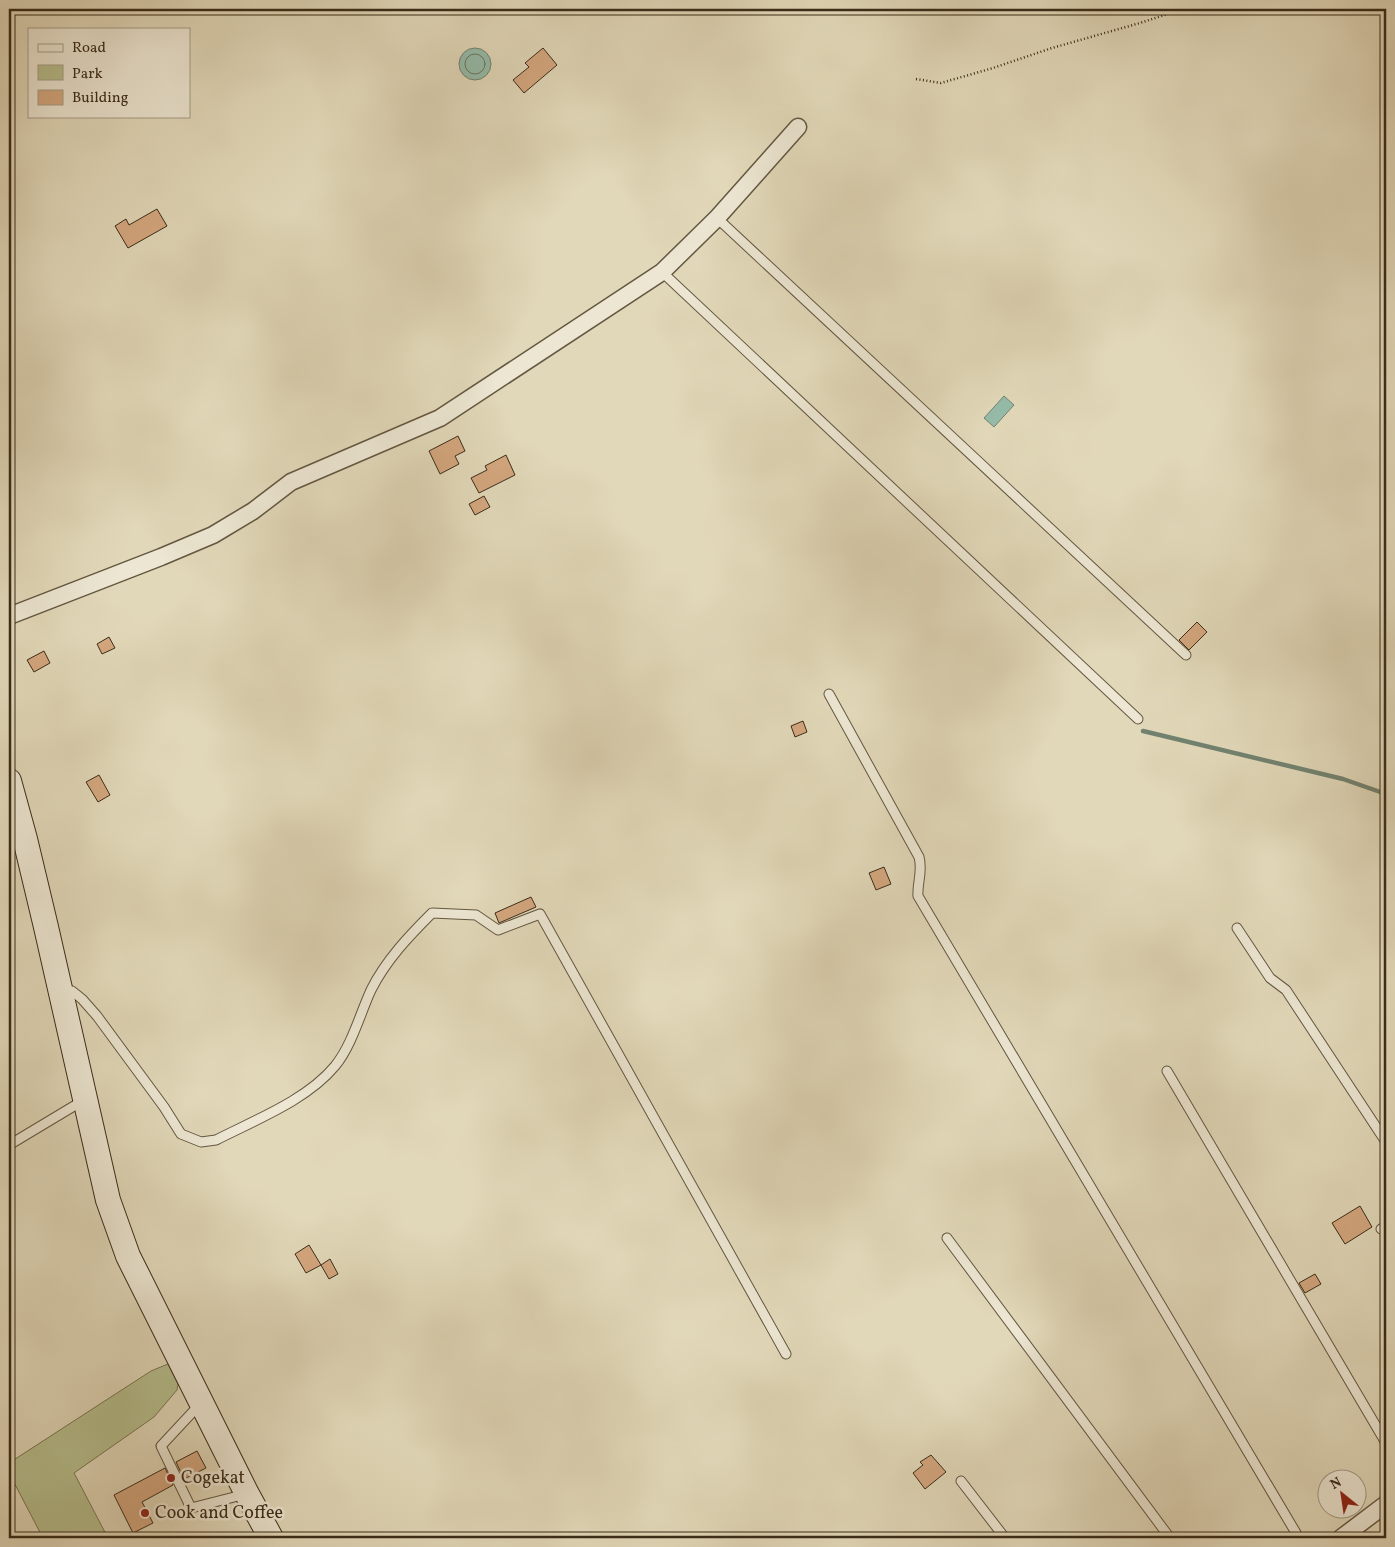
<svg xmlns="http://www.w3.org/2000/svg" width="1395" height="1547" viewBox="0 0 1395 1547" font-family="Vollkorn,serif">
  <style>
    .green { fill: #b6be8d; stroke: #787553 }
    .water { fill: #95bba9; stroke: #71826f }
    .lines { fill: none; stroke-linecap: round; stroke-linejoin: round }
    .shore { stroke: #687461; stroke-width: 1 }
    .stream { stroke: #71826f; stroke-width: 4.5 }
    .building { fill: #d4a77f; stroke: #3a2c19 }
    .service-casing { stroke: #645741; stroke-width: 11 }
    .minor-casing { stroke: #645741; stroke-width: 19 }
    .secondary-casing { stroke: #3a2c19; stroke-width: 26 }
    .path { stroke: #3a2c19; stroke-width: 2.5; stroke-dasharray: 1 2.5; stroke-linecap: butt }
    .service { stroke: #ece6d2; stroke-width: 9 }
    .minor { stroke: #ece6d2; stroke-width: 16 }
    .secondary { stroke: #ece6d2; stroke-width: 24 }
    .poi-dot { fill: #8f2418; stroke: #ece6d2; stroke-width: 2 }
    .labels { text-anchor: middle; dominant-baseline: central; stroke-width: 5; stroke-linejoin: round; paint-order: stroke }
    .poi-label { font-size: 18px; fill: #3a2c19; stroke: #ece6d2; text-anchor: start }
  </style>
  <rect width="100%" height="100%" fill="#e1d8b9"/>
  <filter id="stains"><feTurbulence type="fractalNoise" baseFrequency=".004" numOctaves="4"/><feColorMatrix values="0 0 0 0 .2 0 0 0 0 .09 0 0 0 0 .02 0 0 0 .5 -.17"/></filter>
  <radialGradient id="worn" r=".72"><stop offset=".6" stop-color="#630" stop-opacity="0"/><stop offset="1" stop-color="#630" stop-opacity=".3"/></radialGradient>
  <polygon class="green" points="168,1364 178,1384 177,1390 154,1417 74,1473 108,1538 43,1538 9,1473 9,1463 151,1371"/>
  <g class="water">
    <circle cx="475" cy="64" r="16"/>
    <polygon points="1004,396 1014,405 994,427 984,418"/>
  </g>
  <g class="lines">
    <circle class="shore" cx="475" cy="64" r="10"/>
    <polyline class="stream" points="1143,731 1343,779 1386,794"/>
  </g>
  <g class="building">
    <polygon points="543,48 557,65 524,93 513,80 529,67 525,63"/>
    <polygon points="157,209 167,226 128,248 115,226 126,219 129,225"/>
    <polygon points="458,436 465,451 455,456 459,464 440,474 429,451"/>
    <polygon points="506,455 515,475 479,493 471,478 487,470 485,466"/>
    <polygon points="484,496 490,507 475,515 469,504"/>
    <polygon points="1197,622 1207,632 1189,650 1179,640"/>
    <polygon points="109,637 115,648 102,654 97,644"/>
    <polygon points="44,651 50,663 34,672 27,660"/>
    <polygon points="803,721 807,732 795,737 791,726"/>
    <polygon points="99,775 110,795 98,802 86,782"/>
    <polygon points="884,867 891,884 876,890 869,873"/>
    <polygon points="531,897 536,907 499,923 495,913"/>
    <polygon points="1360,1206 1372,1227 1345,1244 1332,1223"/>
    <polygon points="309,1245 321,1265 306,1273 295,1254"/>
    <polygon points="330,1259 338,1274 329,1279 321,1265"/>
    <polygon points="1315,1274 1321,1284 1305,1293 1299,1283"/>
    <polygon points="197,1451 206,1468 184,1479 176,1462"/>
    <polygon points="931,1455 946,1472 925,1489 913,1473 923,1465 920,1462"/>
    <polygon points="165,1468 173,1485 142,1502 153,1523 133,1533 114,1495"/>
  </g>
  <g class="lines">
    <defs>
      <g id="service">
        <polyline points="717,218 1186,655"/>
        <polyline points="662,272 1138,719"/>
        <path d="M829 694 919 857C923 872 917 882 918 896L1299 1538"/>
        <polyline points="1237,928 1270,978 1286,990 1386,1142"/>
        <path d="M62 990 72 991 82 999 97 1016 164 1107 181 1134 201 1142 216 1140C255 1120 307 1100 335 1066 352 1045 360 1014 371 990 386 960 409 936 432 913L476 915 498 930 540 914 786 1354"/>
        <polyline points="1167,1071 1386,1443"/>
        <polyline points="9,1145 84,1100"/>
        <polyline points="1381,1229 1386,1226"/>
        <polyline points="947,1238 1170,1538"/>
        <polyline points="201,1403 161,1446 191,1508 246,1494"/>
        <polyline points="961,1481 1005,1538"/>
      </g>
      <g id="minor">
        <polyline points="9,616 161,557 213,535 253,511 291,482 440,418 662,272 717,218 798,127"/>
        <polyline points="1341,1538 1386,1504"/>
      </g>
      <polyline id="secondary" points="9,781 25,839 46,927 108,1200 128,1256 247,1494 271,1538"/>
    </defs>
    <use href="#service" class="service-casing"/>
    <use href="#minor" class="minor-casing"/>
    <use href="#secondary" class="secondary-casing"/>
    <polyline class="path" points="916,79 941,83 993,68 1052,48 1140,23 1183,9"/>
    <use href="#service" class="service"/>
    <use href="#minor" class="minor"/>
    <use href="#secondary" class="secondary"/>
  </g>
  <g class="poi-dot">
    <circle cx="171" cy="1478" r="5"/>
    <circle cx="145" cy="1513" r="5"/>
  </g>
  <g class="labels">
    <g class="poi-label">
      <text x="181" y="1478">Cogekat</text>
      <text x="155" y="1513">Cook and Coffee</text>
    </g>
  </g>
  <rect width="1395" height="1547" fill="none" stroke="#e1d8b9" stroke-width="30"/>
  <rect x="10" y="10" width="1375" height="1527" fill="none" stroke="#3a2c19" stroke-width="2.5"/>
  <rect x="15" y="15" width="1365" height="1517" fill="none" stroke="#3a2c19"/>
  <rect x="28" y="28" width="162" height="90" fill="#ece6d2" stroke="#a59c88"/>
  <rect x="38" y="44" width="25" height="8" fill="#ece6d2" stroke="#a59c88"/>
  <text x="72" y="52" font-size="15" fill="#3a2c19">Road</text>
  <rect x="38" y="65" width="25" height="15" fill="#b6be8d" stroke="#a59c88"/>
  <text x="72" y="78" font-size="15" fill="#3a2c19">Park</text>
  <rect x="38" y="90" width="25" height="15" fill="#d4a77f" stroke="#a59c88"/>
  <text x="72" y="102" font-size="15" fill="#3a2c19">Building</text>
  <g transform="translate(1342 1494) rotate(330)"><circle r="24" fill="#ece6d2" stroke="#a59c88"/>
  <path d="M0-4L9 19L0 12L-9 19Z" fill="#8f2418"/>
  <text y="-8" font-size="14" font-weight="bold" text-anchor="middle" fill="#3a2c19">N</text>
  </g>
  <rect width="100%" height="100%" filter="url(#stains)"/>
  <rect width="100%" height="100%" fill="url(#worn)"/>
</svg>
